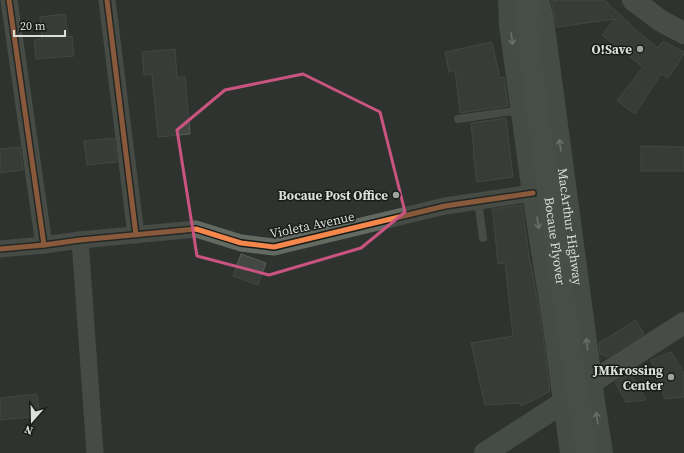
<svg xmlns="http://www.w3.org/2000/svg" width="684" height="453" viewBox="0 0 684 453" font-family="'Source Serif 4',serif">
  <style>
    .building { fill: #444844; stroke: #5a5e5a }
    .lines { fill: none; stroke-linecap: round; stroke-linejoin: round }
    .service { stroke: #626a61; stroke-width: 8 }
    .minor { stroke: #626a61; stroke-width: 17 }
    .secondary { stroke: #646c62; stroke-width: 22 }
    .primary { stroke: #616a61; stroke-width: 22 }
    .trunk { stroke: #646e64; stroke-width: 22 }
    .cycleway-casing { stroke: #181c18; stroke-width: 8 }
    .cycleway { stroke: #f5874c; stroke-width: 5 }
    .oneway { stroke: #b0b6af }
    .marked { fill: none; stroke: #c95481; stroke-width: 3; stroke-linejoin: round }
    .poi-dot { fill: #9ea39e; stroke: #181c18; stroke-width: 1.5 }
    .labels { text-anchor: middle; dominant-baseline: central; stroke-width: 3; stroke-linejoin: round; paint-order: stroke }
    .poi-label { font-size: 13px; font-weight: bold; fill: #dadfd9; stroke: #181c18; text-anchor: end }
    .street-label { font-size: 13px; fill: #dadfd9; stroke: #181c18 }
  </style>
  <rect width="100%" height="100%" fill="#2f332f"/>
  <g class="building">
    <polygon points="560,0 605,0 611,7 630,23 629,24 658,48 663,41 684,52 684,54 668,78 661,74 635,114 617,101 643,67 602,35 615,19 557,27 551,1"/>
    <polygon points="65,14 68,37 72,36 74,56 36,59 34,40 42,39 40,17"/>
    <polygon points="492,42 500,78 504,77 508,106 460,113 455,70 449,72 445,52"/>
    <polygon points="175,49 177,77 185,77 190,134 158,137 152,74 144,75 142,52"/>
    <polygon points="506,118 513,177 477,182 473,151 474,151 471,123"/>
    <polygon points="114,138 117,162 87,165 84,141"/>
    <polygon points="641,146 684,147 684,171 641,171"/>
    <polygon points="20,147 23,170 0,173 0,149"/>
    <polygon points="522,205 530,263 531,263 542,329 550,391 536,399 521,406 521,403 485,405 471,343 513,336 505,263 498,264 494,224 492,209"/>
    <polygon points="241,254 266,263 258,285 233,276"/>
    <polygon points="636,320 644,334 608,357 600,354 599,343"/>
    <polygon points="671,352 684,373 684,397 665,399 651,360"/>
    <polygon points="631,374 646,400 626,402 615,382 623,377"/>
    <polygon points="37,394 40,416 0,420 0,398"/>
  </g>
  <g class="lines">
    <g class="service">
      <polyline points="458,119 521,110"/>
      <polyline points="478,201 483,238"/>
    </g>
    <g class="minor">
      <polyline points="9,0 44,245"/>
      <polyline points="107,0 136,235"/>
      <polyline points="80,240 95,453"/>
      <polyline points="0,249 44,245 80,240 196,229 241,243 274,247 445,206 533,193"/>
    </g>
    <g class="secondary">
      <polyline points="633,0 661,21 684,33"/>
      <polyline points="592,382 684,323"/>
    </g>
    <g class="primary">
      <polyline points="509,0 510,25 533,193 554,327 571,453"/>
      <path id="s1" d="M538 0 543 20 594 402 602 453"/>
      <polyline points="485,453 564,402"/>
    </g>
    <path class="trunk" id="s2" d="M528 0 526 28 567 325 587 453"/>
    <defs>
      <g id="cycleway">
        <polyline points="9,0 44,245"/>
        <polyline points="107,0 136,235"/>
        <polyline points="0,249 44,245 80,240 196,229 241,243 274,247 445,206 533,193"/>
      </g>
    </defs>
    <use href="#cycleway" class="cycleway-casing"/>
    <use href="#cycleway" class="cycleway"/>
  </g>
  <defs><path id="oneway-shaft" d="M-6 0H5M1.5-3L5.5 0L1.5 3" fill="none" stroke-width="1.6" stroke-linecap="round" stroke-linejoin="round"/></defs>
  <g class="oneway">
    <use href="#oneway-shaft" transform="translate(512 39) rotate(82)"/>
    <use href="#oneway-shaft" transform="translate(560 145) rotate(-98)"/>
    <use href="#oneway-shaft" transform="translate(538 223) rotate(81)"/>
    <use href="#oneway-shaft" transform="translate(587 344) rotate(-97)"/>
    <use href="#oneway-shaft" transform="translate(597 418) rotate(-99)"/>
  </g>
  <path d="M0 0H684V453H0ZM303 74 380 112 405 212 361 248 269 275 197 256 177 130 225 90Z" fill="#2f332f" fill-opacity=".55" fill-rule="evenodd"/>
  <path class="marked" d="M303 74 380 112 405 212 361 248 269 275 197 256 177 130 225 90Z"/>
  <g class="poi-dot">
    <circle cx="640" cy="49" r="4"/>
    <circle cx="396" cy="195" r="4"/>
    <circle cx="671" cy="377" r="4"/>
  </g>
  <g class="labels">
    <g class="poi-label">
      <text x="632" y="49">O!Save</text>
      <text x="388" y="195">Bocaue Post Office</text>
      <text x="663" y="370">JMKrossing<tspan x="663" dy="15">Center</tspan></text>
    </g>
    <g class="street-label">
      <text transform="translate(312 225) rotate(-12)">Violeta Avenue</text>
      <text stroke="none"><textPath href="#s1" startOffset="229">MacArthur Highway</textPath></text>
      <text stroke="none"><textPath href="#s2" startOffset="243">Bocaue Flyover</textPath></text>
    </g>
  </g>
  <g transform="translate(32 421) rotate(200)" stroke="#181c18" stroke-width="3" paint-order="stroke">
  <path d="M0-3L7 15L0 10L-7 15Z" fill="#dadfd9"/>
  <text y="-6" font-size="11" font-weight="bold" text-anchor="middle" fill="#dadfd9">N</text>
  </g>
  <path d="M14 30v6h51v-6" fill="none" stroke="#dadfd9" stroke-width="2"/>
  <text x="20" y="30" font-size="12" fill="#dadfd9" stroke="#181c18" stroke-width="3" paint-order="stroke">20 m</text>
</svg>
